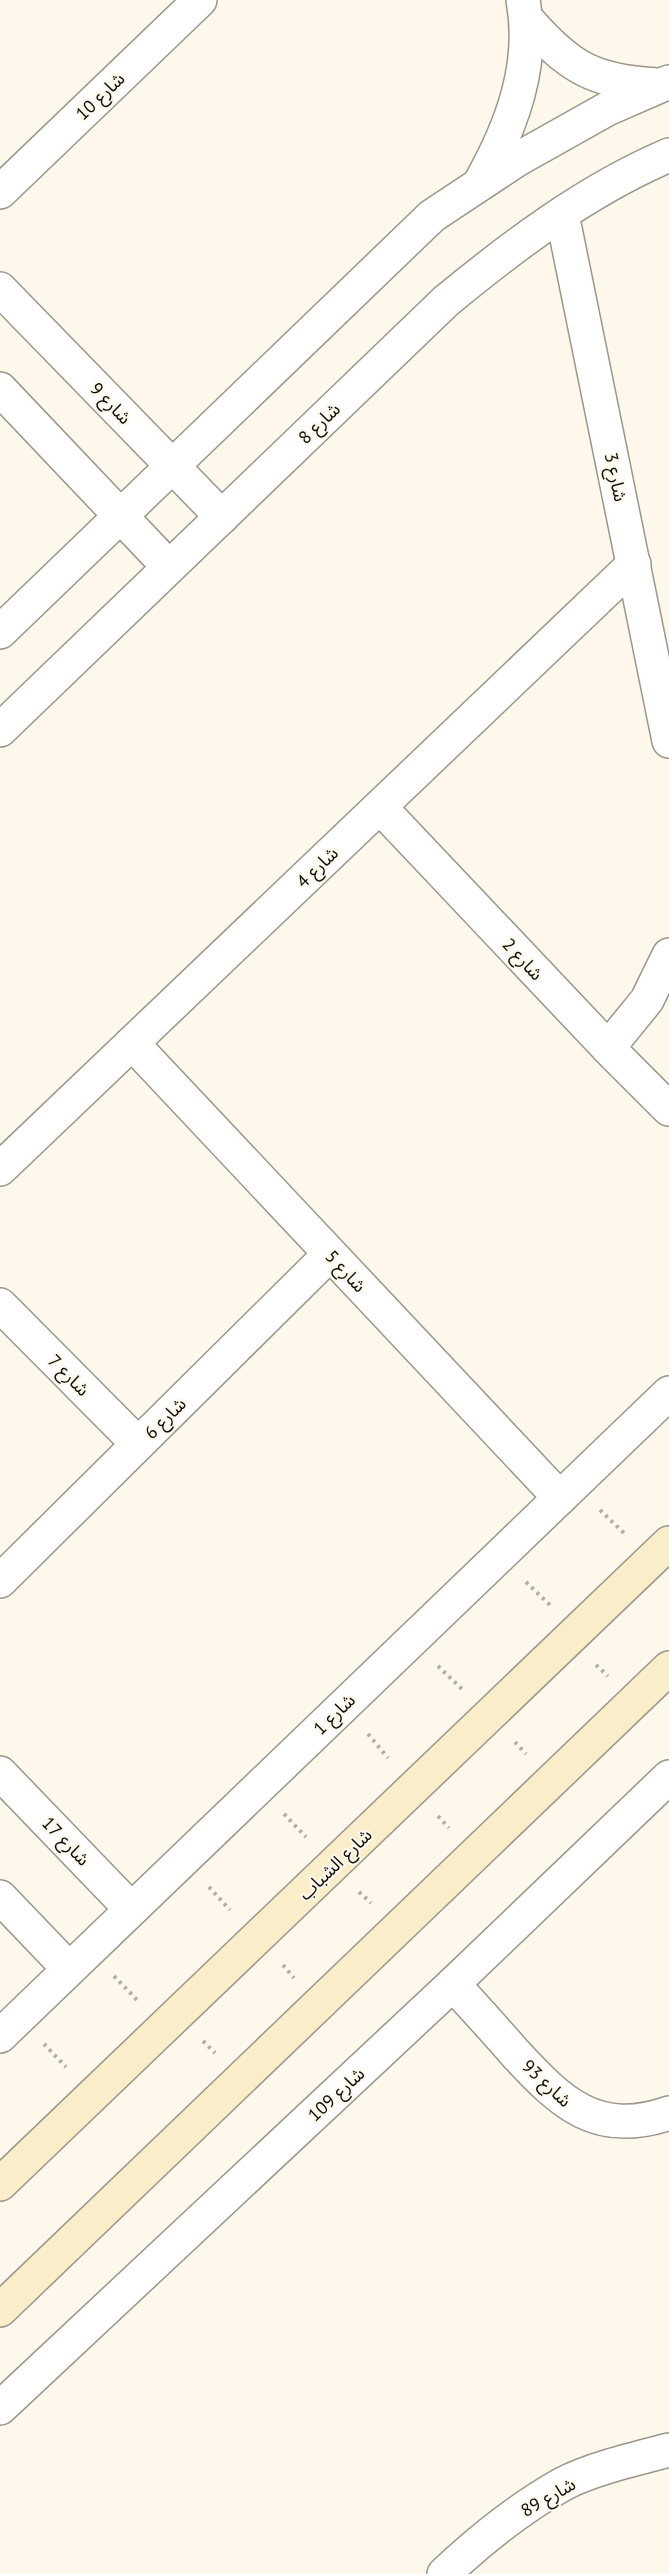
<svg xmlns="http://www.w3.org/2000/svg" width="669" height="2574" viewBox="0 0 669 2574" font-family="'PT Sans','Noto Sans Arabic',sans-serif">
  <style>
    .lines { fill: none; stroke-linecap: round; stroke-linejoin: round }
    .street-casing { stroke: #9b968a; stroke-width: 36 }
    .secondary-casing { stroke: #9b968a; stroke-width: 36 }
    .path { stroke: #b2aea3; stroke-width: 4; stroke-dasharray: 3 4.5; stroke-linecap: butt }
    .street { stroke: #fff; stroke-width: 33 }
    .secondary { stroke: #faedca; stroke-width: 33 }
    .labels { text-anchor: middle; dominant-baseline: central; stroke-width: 4.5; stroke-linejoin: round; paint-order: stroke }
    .street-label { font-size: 18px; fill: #0e0c08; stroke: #fdf8eb }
  </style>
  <rect width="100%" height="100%" fill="#fdf8eb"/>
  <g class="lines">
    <defs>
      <g id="street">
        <path d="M526 18C568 67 593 82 658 85"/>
        <path d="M481 181C512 126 535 64 523 0"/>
        <polyline points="0,192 200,0"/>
        <polyline points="562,214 669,741"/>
        <polyline points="0,289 222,517"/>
        <polyline points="0,389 169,567"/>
        <polyline points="0,632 432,216 518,159 607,109 669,82"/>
        <path d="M0 730 446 301C514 245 587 190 669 155"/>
        <polyline points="380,807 608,1048 669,1109"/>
        <polyline points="132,1043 560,1498"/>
        <polyline points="608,1048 647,1000 669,955"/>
        <polyline points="0,1169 634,564"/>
        <polyline points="0,1305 138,1444"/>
        <polyline points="0,1581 330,1254"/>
        <polyline points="0,1773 131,1909"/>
        <polyline points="0,1897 69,1969"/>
        <path d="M453 1984C474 2007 495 2030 515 2053 561 2103 597 2138 669 2113"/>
        <polyline points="0,2036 669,1393"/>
        <polyline points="0,2408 453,1984 669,1777"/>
        <path d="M444 2574C479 2541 520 2508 563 2484 591 2469 638 2458 669 2450"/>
      </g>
      <g id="secondary">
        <polyline points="0,2184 669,1543"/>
        <polyline points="0,2310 669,1668"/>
      </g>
    </defs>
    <use href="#street" class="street-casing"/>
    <use href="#secondary" class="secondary-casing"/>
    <g class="path">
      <polyline points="600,1510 625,1534"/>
      <polyline points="526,1582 551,1606"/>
      <polyline points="596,1665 608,1676"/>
      <polyline points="438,1666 463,1690"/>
      <polyline points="368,1734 388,1758"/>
      <polyline points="515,1742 526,1754"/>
      <polyline points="284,1814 306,1837"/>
      <polyline points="438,1816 449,1828"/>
      <polyline points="209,1887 230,1910"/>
      <polyline points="359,1892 371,1903"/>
      <polyline points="283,1965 294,1978"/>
      <polyline points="114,1976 138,2001"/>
      <polyline points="203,2041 215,2053"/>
      <polyline points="44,2044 66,2067"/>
    </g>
    <use href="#street" class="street"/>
    <use href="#secondary" class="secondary"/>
  </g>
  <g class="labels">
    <g class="street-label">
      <text transform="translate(100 96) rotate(-44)">شارع 10</text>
      <text transform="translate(111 403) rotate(46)">شارع 9</text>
      <text transform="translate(319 423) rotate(-44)">شارع 8</text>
      <text transform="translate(616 477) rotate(78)">شارع 3</text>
      <text transform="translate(317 867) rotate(-44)">شارع 4</text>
      <text transform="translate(523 959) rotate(47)">شارع 2</text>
      <text transform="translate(346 1271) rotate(47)">شارع 5</text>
      <text transform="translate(69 1375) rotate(45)">شارع 7</text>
      <text transform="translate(165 1418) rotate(-45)">شارع 6</text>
      <text transform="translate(334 1714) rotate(-44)">شارع 1</text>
      <text transform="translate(66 1841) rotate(46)">شارع 17</text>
      <text transform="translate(335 1864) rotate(-44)">شارع الشباب</text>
      <text transform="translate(547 2083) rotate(43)">شارع 93</text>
      <text transform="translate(336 2094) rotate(-43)">شارع 109</text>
      <text transform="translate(548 2497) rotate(-30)">شارع 89</text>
    </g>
  </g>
</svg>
